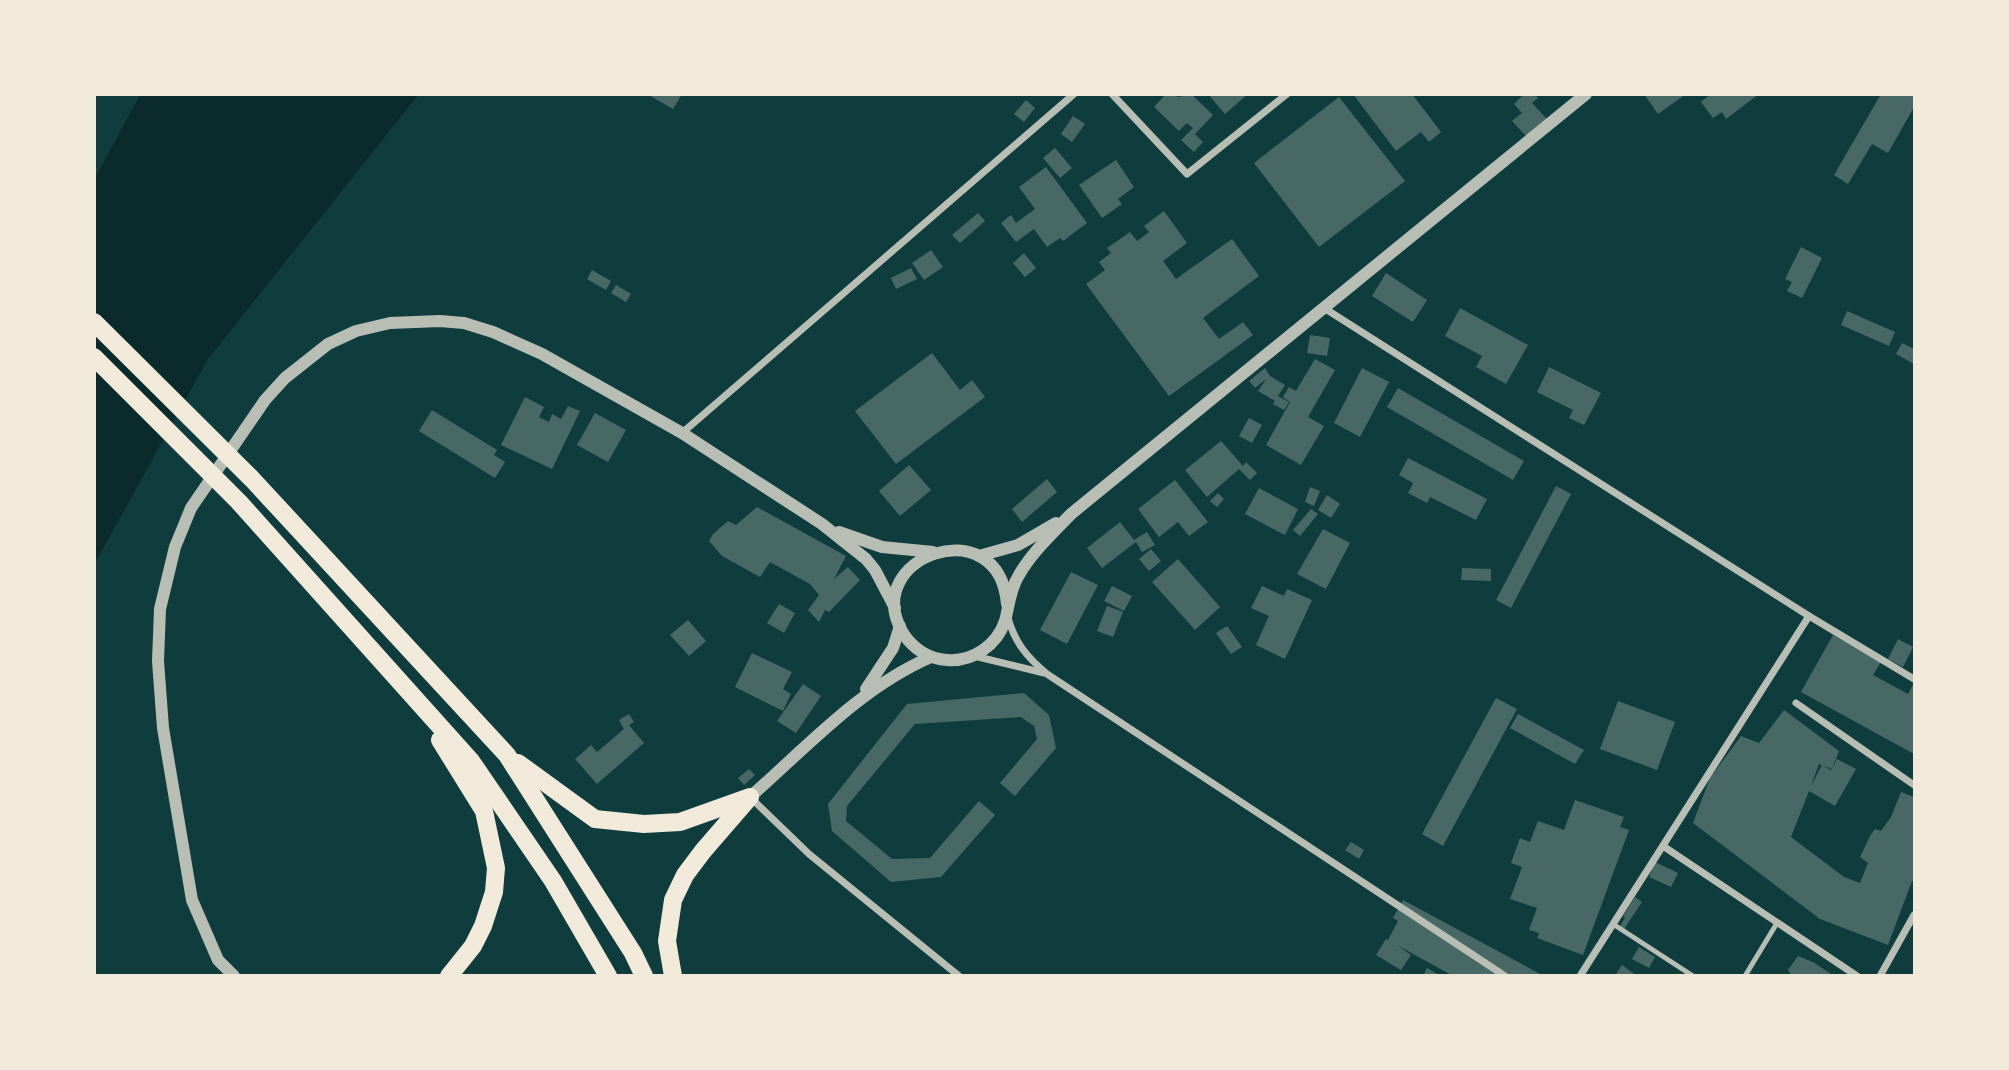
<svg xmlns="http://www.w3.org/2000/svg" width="2009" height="1070" viewBox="0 0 2009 1070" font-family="'Roboto Condensed',sans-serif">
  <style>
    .water { fill: #0a2a2b }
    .building { fill: #486865; fill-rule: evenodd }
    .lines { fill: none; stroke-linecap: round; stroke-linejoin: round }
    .service { stroke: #b8beb3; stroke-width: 5 }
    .minor { stroke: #b8beb3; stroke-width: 7 }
    .tertiary { stroke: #b8beb3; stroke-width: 12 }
    .trunk { stroke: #f1e9da; stroke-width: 18 }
  </style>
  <rect width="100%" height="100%" fill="#0f3d3e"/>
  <polygon class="water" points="140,95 418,95 208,359 95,563 95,178"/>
  <g class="building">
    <polygon points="647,94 682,94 673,109"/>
    <polygon points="1166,94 1179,97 1191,94 1213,115 1195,134 1203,142 1194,152 1181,140 1193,128 1187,123 1179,131 1154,107"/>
    <polygon points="1208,94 1248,94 1225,114"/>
    <polygon points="1353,94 1412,94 1441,132 1429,142 1421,132 1396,151"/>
    <polygon points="1524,94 1534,94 1538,98 1532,103 1547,119 1528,138 1512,121 1522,113 1514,104"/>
    <polygon points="1644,94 1686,94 1658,114"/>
    <polygon points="1711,94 1759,94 1726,119 1722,112 1713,118 1701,102"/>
    <polygon points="1881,94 1914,94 1914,107 1888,153 1872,144 1848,184 1834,175"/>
    <polygon points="1339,97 1405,181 1319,247 1254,163"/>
    <polygon points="1026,100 1035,108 1024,122 1014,114"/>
    <polygon points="1073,116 1085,124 1072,142 1061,134"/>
    <polygon points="1055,148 1072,168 1060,178 1043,158"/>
    <polygon points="1116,160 1134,187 1118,199 1122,204 1102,218 1079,185"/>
    <polygon points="1046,167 1087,223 1063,241 1060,238 1047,247 1034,229 1016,242 1001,223 1011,215 1016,223 1035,209 1019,187"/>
    <polygon points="1164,211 1187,243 1163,261 1176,279 1232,239 1259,276 1203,318 1219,339 1243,322 1253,335 1169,396 1086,284 1105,270 1099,262 1111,253 1107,248 1130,232 1137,241 1149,232 1144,226"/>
    <polygon points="978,213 985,221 960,243 952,235"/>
    <polygon points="1801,247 1822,258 1802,298 1787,291 1792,282 1785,279"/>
    <polygon points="931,250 943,267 924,280 912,263"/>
    <polygon points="1024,253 1036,268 1025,277 1013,263"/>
    <polygon points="911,268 917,279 896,289 891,278"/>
    <polygon points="592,270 611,281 606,290 587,279"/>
    <polygon points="1386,273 1427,300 1413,322 1372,296"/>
    <polygon points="616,285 631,294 626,302 611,293"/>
    <polygon points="1460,308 1528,345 1506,384 1476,367 1482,356 1445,336"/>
    <polygon points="1847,311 1895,332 1889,346 1841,325"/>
    <polygon points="1310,335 1330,338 1327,356 1307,353"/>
    <polygon points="1902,343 1914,349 1914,364 1896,354"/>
    <polygon points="932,353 960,390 972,380 985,397 896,464 855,411"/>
    <polygon points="1315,359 1335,370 1308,417 1324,426 1301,465 1266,445 1290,402 1283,397 1289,387 1296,391"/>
    <polygon points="1549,367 1601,393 1584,425 1569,418 1573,410 1537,392"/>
    <polygon points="1265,368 1270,376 1285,385 1278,396 1289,402 1284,410 1273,404 1275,401 1258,391 1266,379 1255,388 1249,381"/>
    <polygon points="1362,368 1389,382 1360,437 1334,423"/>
    <polygon points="1398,388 1524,461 1513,480 1387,407"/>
    <polygon points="525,397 544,407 539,417 549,422 552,414 561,419 568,406 580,411 552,469 501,445"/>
    <polygon points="432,410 497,450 494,455 505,462 495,478 419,431"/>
    <polygon points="595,413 626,430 608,462 577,445"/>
    <polygon points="1249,418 1262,425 1252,443 1239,436"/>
    <polygon points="1221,441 1243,466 1246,462 1257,473 1250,480 1239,469 1207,497 1185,470"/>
    <polygon points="1408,458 1487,499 1476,520 1430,497 1427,503 1408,493 1413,483 1399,475"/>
    <polygon points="909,465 931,490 900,516 879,491"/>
    <polygon points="1047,479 1057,492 1022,522 1012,509"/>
    <polygon points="1175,480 1208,522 1189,536 1178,522 1159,537 1138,509"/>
    <polygon points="1556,486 1571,494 1511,608 1496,600"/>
    <polygon points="1310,487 1320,491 1314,506 1305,502"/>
    <polygon points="1259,488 1298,509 1285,535 1245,514"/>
    <polygon points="1218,493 1224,499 1217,507 1210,501"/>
    <polygon points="1327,495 1340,504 1331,518 1318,510"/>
    <polygon points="757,507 846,556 834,579 848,567 860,580 829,612 825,610 819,622 808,610 819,595 810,584 770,562 760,577 722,556 709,541 713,534 728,521 736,525"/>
    <polygon points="1311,509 1318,514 1300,536 1293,530"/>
    <polygon points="1120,522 1134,540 1147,532 1155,545 1142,552 1136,542 1102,568 1087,548"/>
    <polygon points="1323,529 1350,543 1326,589 1297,574"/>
    <polygon points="1151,549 1161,561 1149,571 1139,559"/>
    <polygon points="1178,559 1220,607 1195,630 1152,582"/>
    <polygon points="1462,568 1491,569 1491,581 1461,580"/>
    <polygon points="1071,572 1098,585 1067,644 1040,630"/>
    <polygon points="1112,586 1132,596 1124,611 1104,601"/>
    <polygon points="1262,586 1284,596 1287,589 1312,600 1285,659 1256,645 1269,616 1251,608"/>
    <polygon points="779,604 795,613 784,633 767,623"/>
    <polygon points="1107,606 1123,612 1113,637 1097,631"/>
    <polygon points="688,620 706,641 689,656 670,635"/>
    <polygon points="1227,626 1242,647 1231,654 1216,633"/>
    <polygon points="1833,635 1881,662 1873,675 1908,694 1914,683 1914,754 1801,692"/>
    <polygon points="1898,639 1913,647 1903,667 1888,659"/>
    <polygon points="752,653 792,672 783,689 791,694 783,711 735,687"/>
    <polygon points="803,684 821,696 796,733 777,721"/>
    <polygon points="1024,693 1049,715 1056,748 1015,796 1000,783 1037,739 1034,726 1021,717 915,724 847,806 846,821 892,859 930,858 979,801 995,815 941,877 891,882 832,831 828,804 907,704"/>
    <polygon points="1496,698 1517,709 1443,846 1422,834"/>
    <polygon points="1618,701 1675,722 1657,770 1600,749"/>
    <path d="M1784 710 1839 751 1832 769 1837 759 1856 769 1835 806 1809 791 1791 837 1844 877 1860 883 1868 863 1860 857 1870 836 1875 829 1881 831 1891 817 1901 792 1914 797V882L1912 881 1888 945 1820 919 1693 823 1710 778 1741 736 1759 743ZM1819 764 1832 769 1831 770 1822 765 1811 786Z"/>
    <polygon points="629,714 634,722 629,725 644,743 597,784 575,759 591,745 597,752 624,729 619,720"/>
    <polygon points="1518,714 1584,750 1575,764 1510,728"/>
    <polygon points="749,769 755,775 744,785 738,778"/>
    <polygon points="1575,800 1624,817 1620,827 1629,830 1583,955 1537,938 1539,933 1529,930 1537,908 1510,899 1522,867 1511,863 1520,838 1530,842 1538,821 1564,830"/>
    <polygon points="1351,842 1364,850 1359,859 1345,850"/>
    <polygon points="1655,862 1678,873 1671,887 1649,877"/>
    <polygon points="1635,897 1642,902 1624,929 1620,926 1625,918 1623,916"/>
    <polygon points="1403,900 1544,976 1453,976 1397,945 1411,955 1401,970 1376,955 1386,939 1388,940 1398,921 1393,918"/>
    <polygon points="1639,947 1655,957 1649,968 1632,959"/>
    <polygon points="1798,956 1813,962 1834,976 1792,976 1788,970"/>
    <polygon points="1622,965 1637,976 1615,976"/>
    <polygon points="1427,968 1441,976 1423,976"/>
  </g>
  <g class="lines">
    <g class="service">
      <polyline points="1613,924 1693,976"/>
      <polyline points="1745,976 1777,923"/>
    </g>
    <g class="minor">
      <polyline points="1112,94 1187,174 1287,94"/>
      <polyline points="1324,308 1809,616 1914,679"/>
      <polyline points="682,433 1074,94"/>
      <path d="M1008 618C1015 643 1027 657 1047 674L1505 976"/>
      <polyline points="974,656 1044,673"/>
      <polyline points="1796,703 1914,785"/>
      <polyline points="750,797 809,854 959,976"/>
      <polyline points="1663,846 1857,976"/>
      <polyline points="1580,976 1809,616"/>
      <polyline points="1880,976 1914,915"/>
    </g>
    <g class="tertiary">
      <polyline points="839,532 882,547 933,552"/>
      <polyline points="979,556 1018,545 1056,523"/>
      <path d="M1007 604C999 507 858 557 903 633 913 649 929 659 947 660 973 662 997 645 1005 621 1009 606 1010 589 1019 575 1032 552 1053 533 1071 514L1586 94"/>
      <polyline points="866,689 893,648 900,626"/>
      <path d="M750 797C807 747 861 687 931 657"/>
      <polyline points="234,976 218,960 192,900 163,728 158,661 160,609 175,547 191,508 265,400 285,378 328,344 356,331 390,323 440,321 464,323 493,332 542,354 682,433 822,524 866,559 875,570 895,608"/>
    </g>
    <g class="trunk">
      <polyline points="94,322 252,479 507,755 633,953 644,976"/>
      <polyline points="94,357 239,502 471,761 553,881 608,976"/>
      <polyline points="440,740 484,811 496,868 494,892 483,926 473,946 449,976"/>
      <polyline points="518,763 595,819 644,824 680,822 750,797"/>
      <polyline points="673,976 667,941 673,900 685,875 703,851 748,799"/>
    </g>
  </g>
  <rect width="2009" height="1070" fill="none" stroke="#f1e9da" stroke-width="192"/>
</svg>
